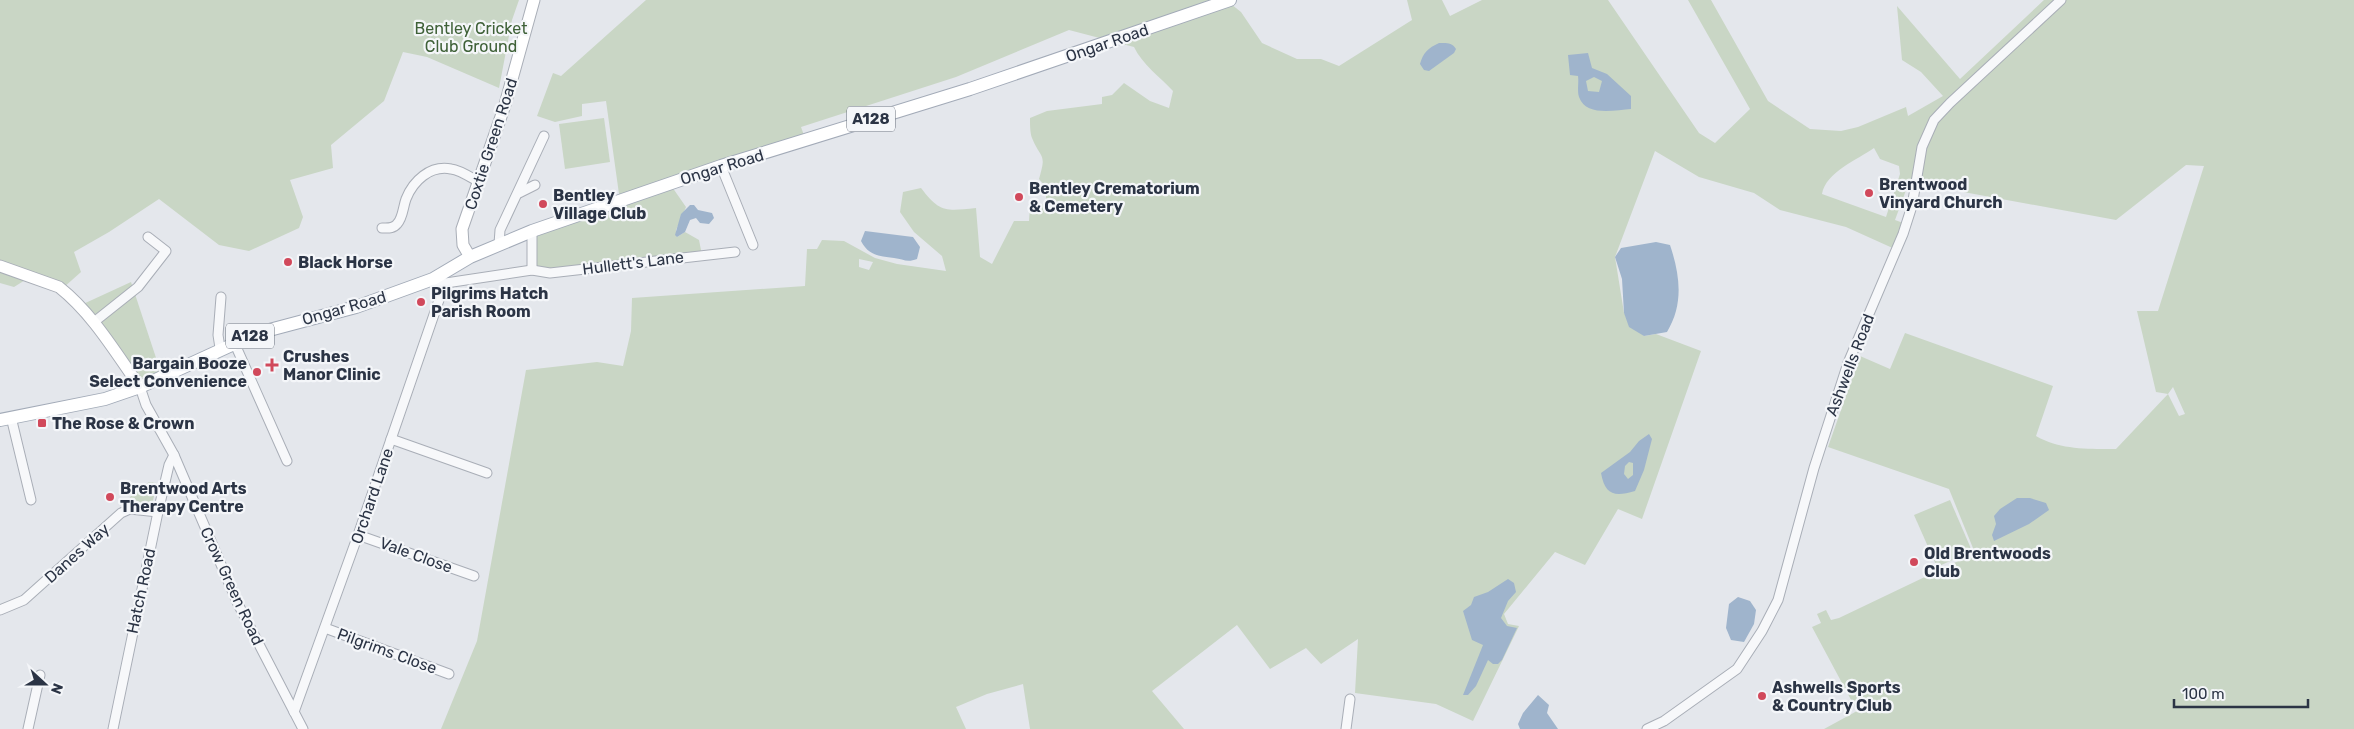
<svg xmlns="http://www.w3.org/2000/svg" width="2354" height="729" viewBox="0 0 2354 729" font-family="Rubik,sans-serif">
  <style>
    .green { fill: #c9d6c5; fill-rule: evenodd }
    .water { fill: #9fb4cc; fill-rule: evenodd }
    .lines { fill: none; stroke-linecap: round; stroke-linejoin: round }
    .street-casing { stroke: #a9aeb7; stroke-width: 11 }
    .secondary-casing { stroke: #a9aeb7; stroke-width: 13 }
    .primary-casing { stroke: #a3abb8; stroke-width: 14 }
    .street { stroke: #f7f8fa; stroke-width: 9 }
    .secondary { stroke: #fff; stroke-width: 11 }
    .primary { stroke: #fff; stroke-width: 12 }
    .poi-dot { fill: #d1495b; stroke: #f4f6f9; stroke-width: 2 }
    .labels { text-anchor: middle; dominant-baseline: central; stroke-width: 4.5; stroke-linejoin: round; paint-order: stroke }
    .shield { fill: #f4f6f9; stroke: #676e7b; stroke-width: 1 }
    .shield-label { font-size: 15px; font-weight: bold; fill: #2b3445 }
    .park-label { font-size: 16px; fill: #3f6138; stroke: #f4f6f9 }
    .street-label { font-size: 16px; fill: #2b3445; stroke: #f4f6f9 }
    .poi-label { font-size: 16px; font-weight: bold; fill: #2b3445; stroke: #f4f6f9; text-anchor: start }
  </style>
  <rect width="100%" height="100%" fill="#e4e7ec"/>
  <g class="green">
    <polygon points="0,0 519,0 512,20 499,88 427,57 403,52 384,101 331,145 333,168 290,180 303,217 299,228 249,251 219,245 159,199 109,232 74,252 81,272 63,288 30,277 14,287 0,283"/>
    <path d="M646 0H1226L1241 12 1262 43 1297 59H1321L1339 66 1412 20 1407 0H1442L1450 16 1482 0H1608L1699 133 1715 143 1750 109 1688 0H1711L1768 101 1810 129 1841 131 1858 127 1906 107 1908 116 1943 96 1921 72 1902 60 1897 6 1960 79 2044 0H2354V729H1824L1857 711 1812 627 1821 623 1817 614 1826 610 1831 620 1839 618 1975 553 1949 489 1828 447 1860 356 1890 369 1905 333 2053 386 2036 436C2060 450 2089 449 2116 449L2168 394 2156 392 2137 311H2158L2204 166 2186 165 2116 220 1909 182 1895 220 1906 224 1897 250 1846 227 1780 210 1754 193 1699 177 1655 151 1615 257 1624 313 1644 336 1656 334 1701 351 1642 519 1618 509 1585 565 1555 552 1504 614 1508 624 1519 626 1473 721 1436 704 1355 693 1358 639 1321 664 1306 648 1270 669 1237 625 1152 691 1184 729H1030L1023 684 987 694 956 707 966 729H441L477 641 526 370 597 362 623 366 631 331 632 298 805 286 807 249H817L822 240 844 241 875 258 897 264 946 271 942 256 914 232 900 212 903 192 921 188C940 213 946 211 976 208L980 257 992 264 1014 221H1029L1030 206 1046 204V187L1039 179C1047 152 1041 160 1032 138 1030 133 1030 124 1030 118L1047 111 1102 104V97L1112 95 1124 83 1150 101 1169 108 1173 91C1160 77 1142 64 1134 47L1069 30 956 77 801 127 806 141 670 184 686 207 676 230 677 237 685 232 699 240 702 255 550 273 532 270V231L622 200 619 194 606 101 582 104V116L555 122 537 116 553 73 561 76ZM1874 148 1880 159 1899 166 1900 174 1886 217 1822 194C1826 172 1857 160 1874 148ZM859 259 873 262 869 270 859 267ZM2173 387 2185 414 2179 416 2168 394Z"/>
    <polygon points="604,118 610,162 565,169 559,124"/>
    <polygon points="131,282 162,376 140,387 81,305"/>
    <polygon points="149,482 157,483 152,505 146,508 131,506 128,502 130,497"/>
    <polygon points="1950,500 1972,551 1937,567 1914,515"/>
  </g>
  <g class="water">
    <path d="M1439 43C1446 43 1452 42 1456 49L1454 53 1429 71 1424 70 1420 64C1423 53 1428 48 1439 43Z"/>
    <path d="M1588 53 1592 68 1607 74 1631 96V109C1615 110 1586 117 1579 97 1577 91 1579 82 1578 76L1570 75 1568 55ZM1594 77 1602 81 1599 92 1588 91 1586 81Z"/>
    <polygon points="690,205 694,205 698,210 712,213 714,218 709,224 700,223 696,218 690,220 685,232 677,237 675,235 681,214"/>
    <path d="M865 231 913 237 920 247 917 259C907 263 903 259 894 258 879 256 869 256 861 241Z"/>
    <path d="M1656 242 1670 245C1680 275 1684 304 1667 332L1644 336 1629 327 1624 313 1622 279 1615 257 1621 248Z"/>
    <path d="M1649 434 1652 439 1644 470 1635 491C1614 497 1605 495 1601 473L1630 452 1639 441ZM1629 462 1633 463V475L1628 479 1624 474 1625 466Z"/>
    <polygon points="2017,498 2030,498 2046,503 2049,510 2029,524 1994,541 1992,535 1996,524 1994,516 2000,509"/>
    <polygon points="1508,579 1514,583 1516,592 1508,601 1501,618 1507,626 1517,628 1502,660 1498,664 1493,664 1488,660 1476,686 1468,695 1463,695 1483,645 1472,640 1463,611 1471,605 1474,597 1488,592"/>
    <polygon points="1738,597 1750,601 1756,610 1754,624 1744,642 1731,640 1726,628 1729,604"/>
    <polygon points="1538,695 1549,705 1547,713 1558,729 1520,729 1518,724 1523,713"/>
  </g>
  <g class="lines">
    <defs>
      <g id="street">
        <polyline points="721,166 753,245"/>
        <polyline points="519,193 535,185"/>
        <path d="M382 228C388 228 393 229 397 224 403 218 403 207 406 199 413 181 430 165 451 169 460 170 470 177 479 182"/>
        <polyline points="532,231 532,270"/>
        <polyline points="499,244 500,230 544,136"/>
        <polyline points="433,279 446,283 532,270 550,273 735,252"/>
        <polyline points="94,322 138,287 166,251 148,237"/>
        <polyline points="234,342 287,461"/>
        <polyline points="220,348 218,335 221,297"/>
        <polyline points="140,387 146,405 174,455 238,604 303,729"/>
        <polyline points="11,417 31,500"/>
        <polyline points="391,439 487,473"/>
        <polyline points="358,535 474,576"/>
        <polyline points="0,610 24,600 121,513 130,509 158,512"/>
        <polyline points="325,628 449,674"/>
        <polyline points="294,712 358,535 439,300 433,279"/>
        <polyline points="28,729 40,675"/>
        <polyline points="113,729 158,512 169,465 174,455"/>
        <polyline points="1346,729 1350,699"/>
        <polyline points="1647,729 1664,721 1737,669 1762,631 1778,600 1814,468 1848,363 1903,234 1912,206 1922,147 1934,120 1950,103 2061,0"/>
      </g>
      <g id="secondary">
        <polyline points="470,257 463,245 462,229 504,108 534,0"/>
        <path d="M0 266 59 287C93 314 115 352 140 387"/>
      </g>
      <polyline id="primary" points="0,420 105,399 140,387 258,333 356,307 433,279 470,257 532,231 721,166 970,89 1230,0"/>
    </defs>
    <use href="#street" class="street-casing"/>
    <use href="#secondary" class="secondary-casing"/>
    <use href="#primary" class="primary-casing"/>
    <use href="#street" class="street"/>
    <use href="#secondary" class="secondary"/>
    <use href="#primary" class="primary"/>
  </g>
  <g class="poi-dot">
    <circle cx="1869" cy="193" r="5"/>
    <circle cx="1019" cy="197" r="5"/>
    <circle cx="543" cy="204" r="5"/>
    <circle cx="288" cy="262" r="5"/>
    <circle cx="421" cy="302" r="5"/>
    <path d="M269.5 357.5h5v5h5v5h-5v5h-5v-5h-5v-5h5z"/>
    <circle cx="257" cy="372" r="5"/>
    <rect x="37" y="418" width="10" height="10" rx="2.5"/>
    <circle cx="110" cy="497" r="5"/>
    <circle cx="1914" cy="562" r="5"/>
    <circle cx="1762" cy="696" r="5"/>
  </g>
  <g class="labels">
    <g class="shield">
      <rect x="847" y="106.5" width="48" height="25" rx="4"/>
      <rect x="226" y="323.5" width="48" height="25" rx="4"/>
    </g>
    <g class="shield-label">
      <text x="871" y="119">A128</text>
      <text x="250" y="336">A128</text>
    </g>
    <g class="park-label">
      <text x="471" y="28">Bentley Cricket<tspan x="471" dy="18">Club Ground</tspan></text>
    </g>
    <g class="street-label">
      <text transform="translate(1107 43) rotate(-19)">Ongar Road</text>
      <text transform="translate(491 144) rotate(-72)">Coxtie Green Road</text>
      <text transform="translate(722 167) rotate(-17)">Ongar Road</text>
      <text transform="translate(633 263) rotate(-7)">Hullett's Lane</text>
      <text transform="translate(344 308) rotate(-16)">Ongar Road</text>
      <text transform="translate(1850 365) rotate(-69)">Ashwells Road</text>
      <text transform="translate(372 496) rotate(-71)">Orchard Lane</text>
      <text transform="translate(77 553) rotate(-42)">Danes Way</text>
      <text transform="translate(416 555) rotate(20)">Vale Close</text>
      <text transform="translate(232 586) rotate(65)">Crow Green Road</text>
      <text transform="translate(141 591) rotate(-78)">Hatch Road</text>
      <text transform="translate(387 651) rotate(20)">Pilgrims Close</text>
    </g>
    <g class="poi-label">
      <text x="1879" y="184">Brentwood<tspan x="1879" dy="18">Vinyard Church</tspan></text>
      <text x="1029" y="188">Bentley Crematorium<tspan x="1029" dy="18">&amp; Cemetery</tspan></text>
      <text x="553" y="195">Bentley<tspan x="553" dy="18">Village Club</tspan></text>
      <text x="298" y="262">Black Horse</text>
      <text x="431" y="293">Pilgrims Hatch<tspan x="431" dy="18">Parish Room</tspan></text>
      <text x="283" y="356">Crushes<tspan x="283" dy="18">Manor Clinic</tspan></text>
      <text x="247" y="363" text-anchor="end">Bargain Booze<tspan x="247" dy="18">Select Convenience</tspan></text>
      <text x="52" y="423">The Rose &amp; Crown</text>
      <text x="120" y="488">Brentwood Arts<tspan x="120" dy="18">Therapy Centre</tspan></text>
      <text x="1924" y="553">Old Brentwoods<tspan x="1924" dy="18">Club</tspan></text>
      <text x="1772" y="687">Ashwells Sports<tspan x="1772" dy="18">&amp; Country Club</tspan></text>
    </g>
  </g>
  <g transform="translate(45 684) rotate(111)" stroke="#f4f6f9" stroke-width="4" paint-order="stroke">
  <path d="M0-4L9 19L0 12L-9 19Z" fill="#2b3445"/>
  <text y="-8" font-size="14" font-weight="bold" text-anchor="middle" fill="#2b3445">N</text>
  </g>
  <path d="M2174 699v8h134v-8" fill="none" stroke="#2b3445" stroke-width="2.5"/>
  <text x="2182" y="699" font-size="15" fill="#2b3445" stroke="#f4f6f9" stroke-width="4" paint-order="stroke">100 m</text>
</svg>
